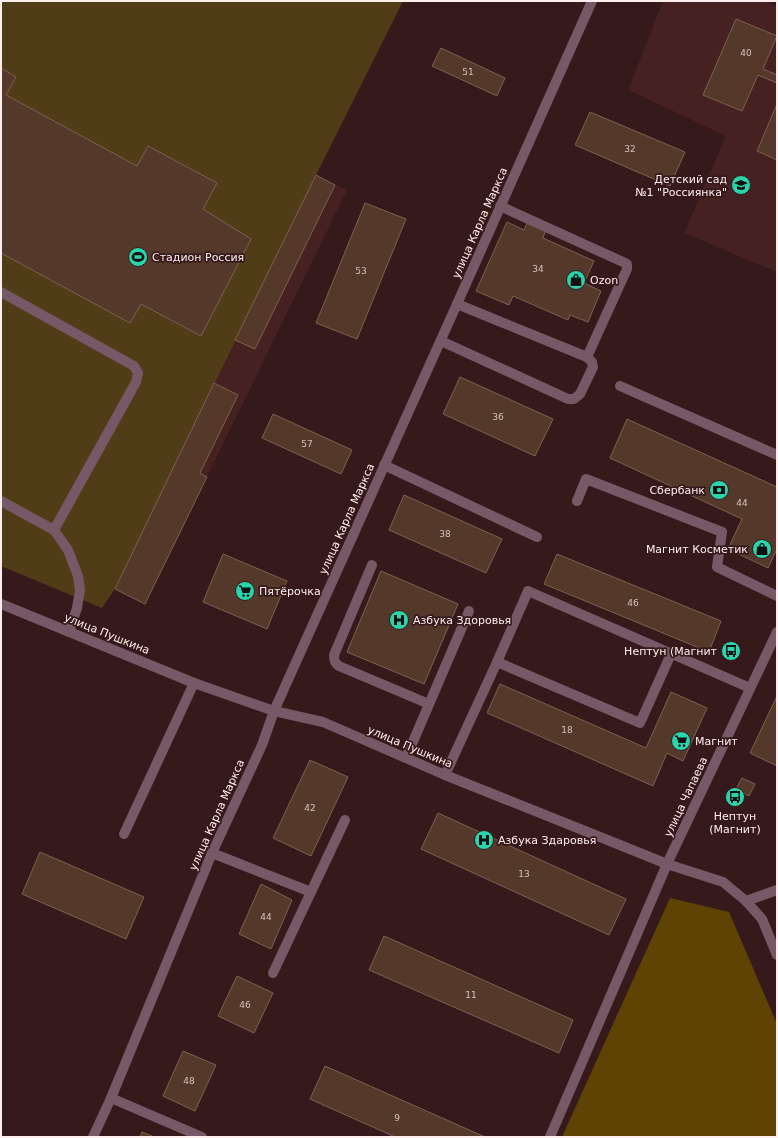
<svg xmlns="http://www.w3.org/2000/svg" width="778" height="1138" viewBox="0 0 778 1138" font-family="'DejaVu Sans',sans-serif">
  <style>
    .built { fill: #452122 }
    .green { fill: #503c17 }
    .forest { fill: #5f4305 }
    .building { fill: #54392a; stroke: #7e6151 }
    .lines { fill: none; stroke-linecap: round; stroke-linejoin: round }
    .minor { stroke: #775867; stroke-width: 10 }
    .labels { text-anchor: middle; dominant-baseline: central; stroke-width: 3.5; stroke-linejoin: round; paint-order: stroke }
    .number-label { font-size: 9px; fill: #d4c1bd }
    .poi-label { font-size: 11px; fill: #fee; stroke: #36191a; text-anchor: start }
    .street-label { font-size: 11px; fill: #fee; stroke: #36191a }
  </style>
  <rect width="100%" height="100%" fill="#36191a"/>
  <g class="built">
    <polygon points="663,1 766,1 777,6 777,272 684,233 726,136 628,90"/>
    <polygon points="316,175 347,190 145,604 115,589"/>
  </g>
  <polygon class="green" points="1,1 403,1 316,175 115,589 102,608 1,566"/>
  <polygon class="forest" points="670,898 729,912 777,1024 777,1137 562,1137"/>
  <g class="building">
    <polygon points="736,19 777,36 763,69 777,75 777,83 758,75 742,111 703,95"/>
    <polygon points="441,48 505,78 497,96 432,66"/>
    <polygon points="1,68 16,77 6,95 137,166 148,146 217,183 203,209 251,239 201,336 141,304 130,323 1,253"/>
    <polygon points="777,104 777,160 757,151"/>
    <polygon points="590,112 685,152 670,186 575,145"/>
    <polygon points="316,175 335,185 255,349 235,340"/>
    <polygon points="365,203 406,219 357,339 316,323"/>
    <polygon points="528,221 546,229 543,238 594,261 584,283 601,291 588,322 570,315 568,320 513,296 509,305 476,291 507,222 524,230"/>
    <polygon points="460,377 553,419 535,456 443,414"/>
    <polygon points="214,383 238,395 200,473 207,477 145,604 115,589"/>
    <polygon points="273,414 352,450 341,474 262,438"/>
    <polygon points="627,419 777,487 777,549 768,568 728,549 742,519 610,458"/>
    <polygon points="404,495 502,539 486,573 389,530"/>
    <polygon points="223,554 287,581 267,629 203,602"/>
    <polygon points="557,554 721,621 709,652 544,584"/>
    <polygon points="381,571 458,604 424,684 347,652"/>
    <polygon points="500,684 646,748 671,692 707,708 683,761 667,753 653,786 487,713"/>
    <polygon points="777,696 777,766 750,753"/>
    <polygon points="310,760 348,777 311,856 273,838"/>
    <polygon points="742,778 755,784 749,796 736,789"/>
    <polygon points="438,813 626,899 609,935 421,849"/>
    <polygon points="40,852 144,897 126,939 22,894"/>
    <polygon points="261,884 292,900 271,949 239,934"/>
    <polygon points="384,936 573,1020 559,1053 369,970"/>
    <polygon points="237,976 273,993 254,1033 218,1016"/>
    <polygon points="183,1051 216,1065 195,1111 163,1096"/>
    <polygon points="325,1066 485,1137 395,1137 310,1099"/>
    <polygon points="142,1132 154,1137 140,1137"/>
  </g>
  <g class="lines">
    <g class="minor">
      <polyline points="1,292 134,366 138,373 136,382 54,530"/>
      <polyline points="457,304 587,357 627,269 627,264 623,262 500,206"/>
      <polyline points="441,341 568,399 574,399 580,394 593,367 592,362 587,357"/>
      <polyline points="620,386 777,455"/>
      <polyline points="384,465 537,537"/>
      <polyline points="1,501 54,530 68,550 78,576 80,590 77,608 69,632"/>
      <polyline points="577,501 586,479 722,532 717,567 777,596"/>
      <path d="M372 565 334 655C334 661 335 663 339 666L429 704"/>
      <polyline points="1,604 194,683 274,711 323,722 445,775 620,845 667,864 723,882 746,901 762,919 777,955"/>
      <polyline points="671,654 640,723 497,662 528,591 750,688"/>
      <polyline points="406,758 469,611"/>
      <polyline points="445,775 497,662"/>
      <polyline points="124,834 194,683"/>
      <polyline points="212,853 311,892 345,820"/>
      <polyline points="746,901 777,890"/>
      <polyline points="273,973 311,892"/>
      <polyline points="111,1098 202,1137"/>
      <polyline points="93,1137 111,1098 212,853 262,745 274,711 457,304 592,1"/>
      <polyline points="550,1137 667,864 777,632"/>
    </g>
  </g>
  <defs>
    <symbol id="school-disc" viewBox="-11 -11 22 22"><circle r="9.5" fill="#2ad5ac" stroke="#36191a"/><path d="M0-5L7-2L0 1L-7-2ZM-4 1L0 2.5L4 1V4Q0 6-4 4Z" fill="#111"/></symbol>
    <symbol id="stadium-disc" viewBox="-11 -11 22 22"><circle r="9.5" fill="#2ad5ac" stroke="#36191a"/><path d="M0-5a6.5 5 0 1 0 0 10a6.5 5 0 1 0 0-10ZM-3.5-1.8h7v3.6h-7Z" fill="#111"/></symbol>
    <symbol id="shop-disc" viewBox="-11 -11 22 22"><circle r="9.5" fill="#2ad5ac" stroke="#36191a"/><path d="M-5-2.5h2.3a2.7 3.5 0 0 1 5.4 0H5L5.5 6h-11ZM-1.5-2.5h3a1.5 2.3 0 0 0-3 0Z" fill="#111"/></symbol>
    <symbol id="bank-disc" viewBox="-11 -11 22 22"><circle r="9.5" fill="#2ad5ac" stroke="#36191a"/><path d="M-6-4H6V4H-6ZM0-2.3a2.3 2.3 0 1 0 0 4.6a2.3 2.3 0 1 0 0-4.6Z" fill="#111"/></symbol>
    <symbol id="supermarket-disc" viewBox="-11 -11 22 22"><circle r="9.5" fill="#2ad5ac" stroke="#36191a"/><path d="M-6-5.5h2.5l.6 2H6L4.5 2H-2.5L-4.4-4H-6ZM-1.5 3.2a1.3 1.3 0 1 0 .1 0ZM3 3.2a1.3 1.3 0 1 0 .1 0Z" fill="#111"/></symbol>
    <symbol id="hospital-disc" viewBox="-11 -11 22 22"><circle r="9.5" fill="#2ad5ac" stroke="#36191a"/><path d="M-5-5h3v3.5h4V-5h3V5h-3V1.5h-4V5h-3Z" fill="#111"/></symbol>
    <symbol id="bus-disc" viewBox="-11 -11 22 22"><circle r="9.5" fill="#2ad5ac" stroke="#36191a"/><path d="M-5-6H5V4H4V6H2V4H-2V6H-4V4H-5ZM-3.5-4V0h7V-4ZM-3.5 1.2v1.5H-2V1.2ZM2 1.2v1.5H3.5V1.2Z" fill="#111"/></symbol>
  </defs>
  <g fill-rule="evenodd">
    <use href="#school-disc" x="730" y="174" width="22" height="22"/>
    <use href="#stadium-disc" x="127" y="246" width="22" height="22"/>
    <use href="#shop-disc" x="565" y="269" width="22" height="22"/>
    <use href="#bank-disc" x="708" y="479" width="22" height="22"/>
    <use href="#shop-disc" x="751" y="538" width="22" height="22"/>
    <use href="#supermarket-disc" x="234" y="580" width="22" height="22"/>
    <use href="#hospital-disc" x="388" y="609" width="22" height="22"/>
    <use href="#bus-disc" x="720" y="640" width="22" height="22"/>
    <use href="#supermarket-disc" x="670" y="730" width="22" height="22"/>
    <use href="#bus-disc" x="724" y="786" width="22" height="22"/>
    <use href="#hospital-disc" x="473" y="829" width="22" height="22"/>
  </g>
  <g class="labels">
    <g class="number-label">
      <text x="746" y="53">40</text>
      <text x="468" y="72">51</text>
      <text x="630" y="149">32</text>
      <text x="538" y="269">34</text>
      <text x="361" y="271">53</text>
      <text x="498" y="417">36</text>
      <text x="307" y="444">57</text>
      <text x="742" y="503">44</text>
      <text x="445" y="534">38</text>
      <text x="633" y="603">46</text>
      <text x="567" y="730">18</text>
      <text x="310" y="808">42</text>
      <text x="524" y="874">13</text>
      <text x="266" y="917">44</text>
      <text x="471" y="995">11</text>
      <text x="245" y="1005">46</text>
      <text x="189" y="1081">48</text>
      <text x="397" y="1118">9</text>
    </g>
    <g class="poi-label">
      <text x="727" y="179" text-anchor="end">Детский сад<tspan x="727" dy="13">№1 "Россиянка"</tspan></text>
      <text x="152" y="257">Стадион Россия</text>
      <text x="590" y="280">Ozon</text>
      <text x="705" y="490" text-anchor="end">Сбербанк</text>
      <text x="748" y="549" text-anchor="end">Магнит Косметик</text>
      <text x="259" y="591">Пятёрочка</text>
      <text x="413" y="620">Азбука Здоровья</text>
      <text x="717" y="651" text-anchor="end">Нептун (Магнит</text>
      <text x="695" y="741">Магнит</text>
      <text x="735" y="816" text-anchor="middle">Нептун<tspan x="735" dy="13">(Магнит)</tspan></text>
      <text x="498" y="840">Азбука Здаровья</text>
    </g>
    <g class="street-label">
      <text transform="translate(480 223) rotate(-66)">улица Карла Маркса</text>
      <text transform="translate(347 519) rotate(-66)">улица Карла Маркса</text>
      <text transform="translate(107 634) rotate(22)">улица Пушкина</text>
      <text transform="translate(410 747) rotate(23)">улица Пушкина</text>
      <text transform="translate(686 797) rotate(-65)">улица Чапаева</text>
      <text transform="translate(217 815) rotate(-66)">улица Карла Маркса</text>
    </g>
  </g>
  <rect width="778" height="1138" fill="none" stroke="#ffeeee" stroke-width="4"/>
</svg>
